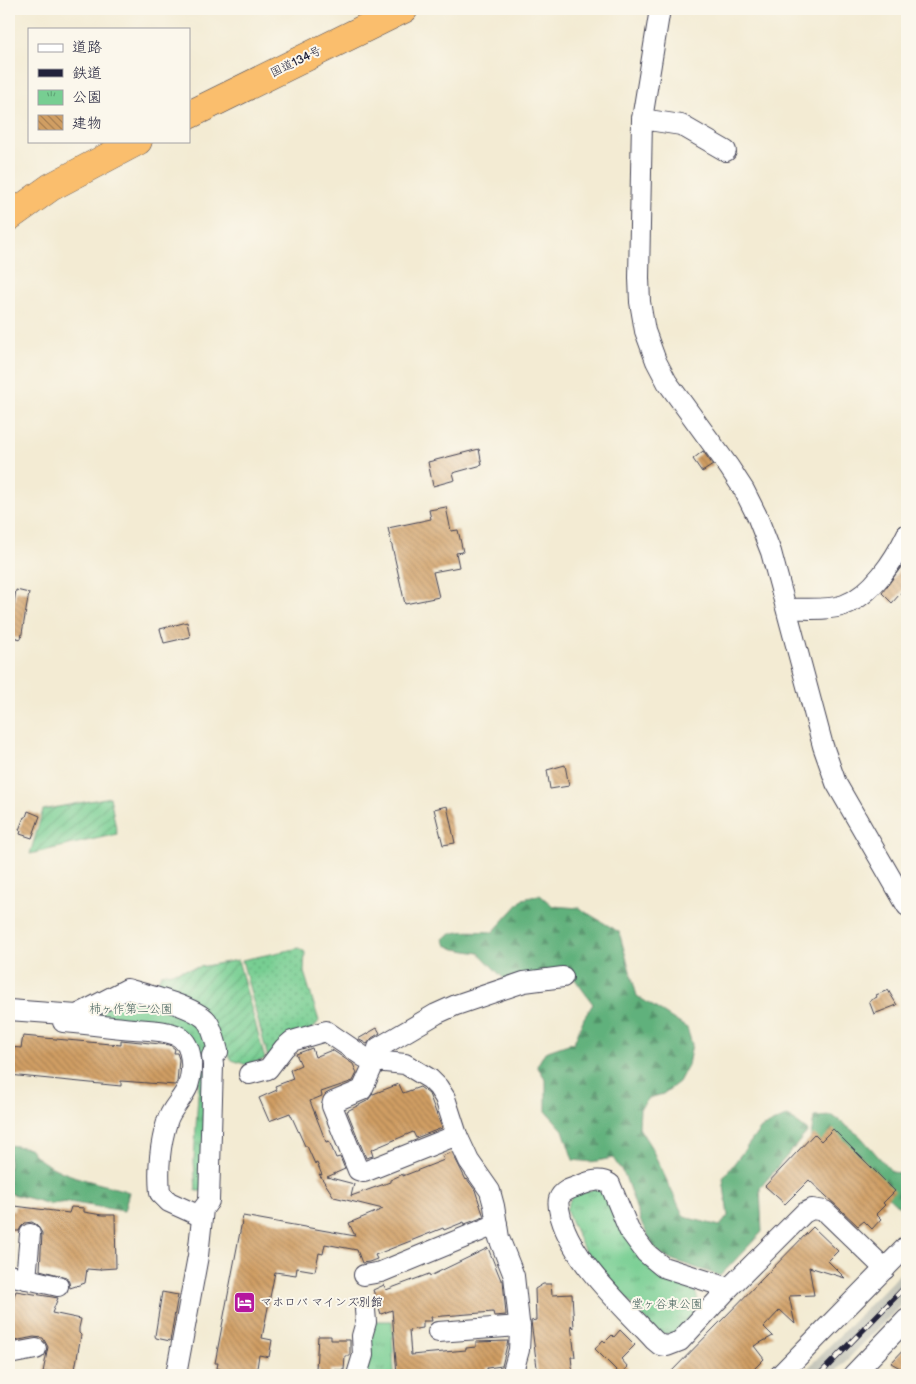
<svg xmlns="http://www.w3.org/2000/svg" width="916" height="1384" viewBox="0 0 916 1384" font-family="'Balsamiq Sans','Klee One',sans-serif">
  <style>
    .industrial { fill: #c4c5b9 }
    .grass { fill: url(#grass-dots); stroke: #4c7866 }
    .forest { fill: url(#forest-firs); stroke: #426a5c }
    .park { fill: url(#park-tufts); stroke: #4c7866 }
    .garden { fill: url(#garden-furrows); stroke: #4c7866 }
    .building { fill: url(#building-back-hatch) }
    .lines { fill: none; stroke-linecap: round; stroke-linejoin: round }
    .minor-casing { stroke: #414052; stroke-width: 22 }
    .highway-casing { stroke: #414052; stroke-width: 29 }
    .minor { stroke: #fff; stroke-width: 20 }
    .highway { stroke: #fabe6d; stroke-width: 28 }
    .rail-casing { stroke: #22223b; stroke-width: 5.5 }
    .rail { stroke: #fbf7ec; stroke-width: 4; stroke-dasharray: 11; stroke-linecap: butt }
    .labels { text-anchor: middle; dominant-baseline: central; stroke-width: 4; stroke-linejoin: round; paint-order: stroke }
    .street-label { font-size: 12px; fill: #22223b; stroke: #fbf7ec }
    .park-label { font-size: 12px; fill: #405e59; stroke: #fbf7ec }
    .poi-label { font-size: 12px; fill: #22223b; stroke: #fbf7ec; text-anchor: start }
  </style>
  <defs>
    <pattern id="grass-dots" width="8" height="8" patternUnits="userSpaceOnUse" patternTransform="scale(1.25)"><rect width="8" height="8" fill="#77ce92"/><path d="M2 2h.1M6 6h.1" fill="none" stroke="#61a778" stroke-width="1.8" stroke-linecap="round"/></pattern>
    <pattern id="forest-firs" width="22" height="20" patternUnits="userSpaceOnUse" patternTransform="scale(1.25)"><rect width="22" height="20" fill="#61b17c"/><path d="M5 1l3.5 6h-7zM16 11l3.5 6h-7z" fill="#509067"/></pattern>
    <pattern id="park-tufts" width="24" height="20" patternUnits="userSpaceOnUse" patternTransform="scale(1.25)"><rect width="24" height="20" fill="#77ce92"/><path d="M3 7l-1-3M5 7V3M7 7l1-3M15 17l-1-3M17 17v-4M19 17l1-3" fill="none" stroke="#61a778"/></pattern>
    <pattern id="garden-furrows" width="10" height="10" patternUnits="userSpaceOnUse" patternTransform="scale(1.25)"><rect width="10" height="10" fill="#77ce92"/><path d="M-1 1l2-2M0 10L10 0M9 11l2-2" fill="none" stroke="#61a778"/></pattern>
    <pattern id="building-back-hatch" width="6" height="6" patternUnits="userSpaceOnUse" patternTransform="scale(1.25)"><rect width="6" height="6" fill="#d09e63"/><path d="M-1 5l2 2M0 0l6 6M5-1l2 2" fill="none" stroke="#a88053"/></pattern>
  </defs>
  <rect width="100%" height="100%" fill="#fbf7ec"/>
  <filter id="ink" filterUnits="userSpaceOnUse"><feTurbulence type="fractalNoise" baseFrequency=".02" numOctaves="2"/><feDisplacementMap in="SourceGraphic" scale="10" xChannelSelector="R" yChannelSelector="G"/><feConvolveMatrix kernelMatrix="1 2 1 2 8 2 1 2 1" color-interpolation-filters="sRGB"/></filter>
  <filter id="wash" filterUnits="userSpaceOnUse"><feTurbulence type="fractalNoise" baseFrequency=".0096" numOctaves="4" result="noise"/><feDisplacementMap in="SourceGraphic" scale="20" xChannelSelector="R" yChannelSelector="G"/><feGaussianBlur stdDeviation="1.12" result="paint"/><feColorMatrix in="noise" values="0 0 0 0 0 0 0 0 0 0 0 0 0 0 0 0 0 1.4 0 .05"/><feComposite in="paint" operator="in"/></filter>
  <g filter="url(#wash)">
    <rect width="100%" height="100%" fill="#f3ebd3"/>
    <polygon class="industrial" points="907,1266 907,1299 832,1375 801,1375"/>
    <polygon class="grass" points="299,948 305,952 304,972 319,1021 313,1029 268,1058 242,960"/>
    <g class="forest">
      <path d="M540 895 553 906 579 908 619 932 637 996 687 1028 692 1044 688 1065 679 1082 663 1094 649 1098 640 1109 639 1128 651 1147 684 1217 720 1226 728 1216 723 1178 761 1128 788 1116 808 1131 760 1188 762 1232 720 1276 664 1257 653 1246 641 1222 625 1176 613 1158 591 1162 573 1160 563 1130 546 1111V1080L537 1066 545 1052 574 1042 584 1018 593 1004 574 978 563 972 509 984 479 953 455 949 446 945 443 939C455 928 477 932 493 932L523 899Z"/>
      <polygon points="833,1116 860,1136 892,1172 907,1174 907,1211 899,1207 873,1182 810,1143 814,1117"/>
      <path d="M9 1145 29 1148C47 1175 99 1182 129 1192L124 1211 68 1202 50 1204 9 1193Z"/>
    </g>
    <g class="park">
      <polygon points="127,994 207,1026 207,1191 196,1191 194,1160 199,1078 191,1038 80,1019"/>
      <polygon points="594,1189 607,1194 619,1222 694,1286 700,1307 673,1334 658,1334 585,1252 566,1210 572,1196"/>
      <polygon points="375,1321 392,1321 394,1375 363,1375"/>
    </g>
    <g class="garden">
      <polygon points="110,797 117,834 30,854 43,810"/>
      <polygon points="238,960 265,1059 247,1065 232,1060 223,1049 218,1034 161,994 158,981 161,974"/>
    </g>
    <g id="blocks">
      <g class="building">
        <polygon points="479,449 482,465 453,473 455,480 433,486 428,462"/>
        <polygon points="703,451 713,465 702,472 693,459"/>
        <polygon points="446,507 451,531 458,530 463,552 456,553 459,567 433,572 439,597 405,604 388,528 431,519 429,510"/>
        <polygon points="907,559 907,586 892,603 882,593"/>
        <polygon points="16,590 29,593 21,639 9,636"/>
        <polygon points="187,622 190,637 164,643 160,629"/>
        <polygon points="565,765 569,786 550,789 547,770"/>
        <polygon points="447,806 455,843 443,845 434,809"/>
        <polygon points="28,811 40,816 32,838 20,834 21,831 19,830 24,817 26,817"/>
        <polygon points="888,990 897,1005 874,1014 869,1001 877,997 876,995"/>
        <polygon points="377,1028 380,1033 372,1038 367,1044 358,1039"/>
        <polygon points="23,1036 121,1045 121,1040 170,1045 175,1049 174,1053 177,1053 179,1059 177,1082 175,1085 121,1081 121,1086 9,1075 9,1047 21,1048"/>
        <polygon points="312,1048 315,1057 332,1050 353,1064 357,1073 353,1081 321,1092 322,1096 310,1101 326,1142 329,1141 336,1158 340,1157 345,1169 327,1177 354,1184 351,1196 390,1182 390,1180 403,1174 403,1176 444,1160 442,1156 452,1152 466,1180 467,1179 475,1190 484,1217 465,1224 464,1222 444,1230 443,1228 413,1240 375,1255 377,1259 369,1262 362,1263 357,1250 325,1244 323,1254 319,1253 315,1271 297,1268 296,1275 275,1272 262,1338 272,1340 269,1357 259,1355 256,1375 225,1375 223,1370 217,1368 218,1363 215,1363 243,1216 355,1236 349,1223 383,1209 334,1197 319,1174 322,1175 317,1163 315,1164 307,1146 305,1146 290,1113 269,1121 259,1098 277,1090 275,1086 293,1079 290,1070 301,1065 296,1054"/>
        <polygon points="399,1084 403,1093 420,1087 429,1094 442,1128 416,1138 413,1132 371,1150 373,1156 366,1158 347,1111 367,1101 373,1094"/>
        <polygon points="833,1129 895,1191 883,1203 885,1205 876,1214 881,1219 872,1229 864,1221 858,1226 809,1180 785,1204 765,1186 814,1134 821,1141"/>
        <polygon points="15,1206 69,1213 71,1207 84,1208 84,1212 102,1215 115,1215 116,1268 100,1269 100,1270 87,1269 85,1283 70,1288 69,1282 66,1277 40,1270 42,1233 37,1225 32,1222 25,1223 21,1227 19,1231 9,1231 9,1210 14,1211"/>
        <polygon points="813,1227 838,1251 828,1261 845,1278 809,1267 814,1295 789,1296 795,1324 780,1310 764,1327 773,1336 754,1346 764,1359 748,1375 668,1375"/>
        <polygon points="488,1248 501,1280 503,1280 506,1315 494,1316 493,1312 431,1317 432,1321 423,1321 423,1328 409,1330 411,1355 466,1350 466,1348 476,1347 476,1342 508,1341 502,1366 487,1368 488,1375 397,1375 392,1310 381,1314 373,1290 384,1285 386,1290 429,1274 430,1276"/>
        <polygon points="543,1284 551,1284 552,1295 572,1294 574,1328 571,1325 575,1357 571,1357 573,1375 538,1375 531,1321 536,1320 535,1289"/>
        <polygon points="16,1291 58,1298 52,1313 81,1319 79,1328 79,1333 81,1335 74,1375 55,1375 55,1373 43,1372 48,1347 43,1338 34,1337 9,1342 9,1309"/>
        <polygon points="162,1292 178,1295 170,1341 156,1338 155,1336"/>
        <polygon points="620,1330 635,1345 621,1359 628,1367 620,1374 595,1349 603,1340 605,1342 612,1335 614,1337"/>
        <polygon points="318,1336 331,1336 331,1340 350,1340 350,1356 345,1356 344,1370 331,1370 331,1375 318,1375 319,1369 316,1369"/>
        <polygon points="907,1346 907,1372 891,1363"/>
      </g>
    </g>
  </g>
  <g filter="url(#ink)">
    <use href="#blocks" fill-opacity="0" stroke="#414052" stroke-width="1"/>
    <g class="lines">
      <defs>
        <g id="minor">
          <polyline points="660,9 642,119 639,278 640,302 645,331 656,361 667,382 729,467 744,490 757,516 771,552 823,746 836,783 907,906"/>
          <polyline points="642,119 681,125 726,151"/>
          <path d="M787 609C805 608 827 611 844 605 872 595 895 559 907 534"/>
          <path d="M9 1010 77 1015 127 989C145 994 196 1007 207 1021 213 1029 215 1041 218 1051L212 1056 213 1065 209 1201 203 1209 198 1256 176 1375"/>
          <path d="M63 1022C87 1024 110 1027 134 1029 148 1030 164 1030 176 1035 194 1043 193 1070 188 1086 183 1099 170 1109 167 1122 160 1144 158 1170 160 1193L169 1202 202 1217"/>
          <polyline points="249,1074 268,1069 284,1048 292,1041 326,1031 364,1057 375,1061 405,1064 430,1079 438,1087 445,1098 457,1135 469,1161 490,1191 494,1206 499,1238 514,1276 520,1331 519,1350 512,1375"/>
          <polyline points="457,1135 364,1172 358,1170 332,1106 333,1102 362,1090 375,1061 378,1048 436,1014 456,1005 524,982 563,977"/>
          <polyline points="9,1275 58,1286"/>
          <polyline points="364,1275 381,1272 497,1224"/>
          <polyline points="26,1279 30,1234"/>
          <path d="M729 1288 663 1267 646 1253 629 1230 610 1184C600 1178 591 1181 581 1185 573 1188 562 1190 559 1199 557 1205 560 1212 561 1218 574 1263 622 1305 654 1340L660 1345 667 1346 680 1341 729 1288 804 1213 812 1209 825 1211 885 1269"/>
          <polyline points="438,1332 520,1326"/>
          <polyline points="9,1354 36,1349"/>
          <polyline points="357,1375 363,1355 362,1336 366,1322 365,1310"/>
          <polyline points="780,1375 907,1246"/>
          <polyline points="853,1375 907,1319"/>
        </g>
        <g id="highway">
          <polyline points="189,115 404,9"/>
          <polyline points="9,217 51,187 138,141"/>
        </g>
      </defs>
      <use href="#minor" class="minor-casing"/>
      <use href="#highway" class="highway-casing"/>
      <use href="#minor" class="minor"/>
      <use href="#highway" class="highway"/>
      <defs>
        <polyline id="rail" points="819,1375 907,1285"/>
      </defs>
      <use href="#rail" class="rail-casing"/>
      <use href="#rail" class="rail"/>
    </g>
  </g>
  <defs>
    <symbol id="hotel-square" viewBox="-11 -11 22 22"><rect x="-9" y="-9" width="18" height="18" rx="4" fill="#b5179e" stroke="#fbf7ec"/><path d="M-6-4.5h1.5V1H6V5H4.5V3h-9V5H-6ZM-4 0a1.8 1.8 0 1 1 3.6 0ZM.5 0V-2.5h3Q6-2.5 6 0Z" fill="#fff"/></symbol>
  </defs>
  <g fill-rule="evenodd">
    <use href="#hotel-square" x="232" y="1290" width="25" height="25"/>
  </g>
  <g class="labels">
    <g class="street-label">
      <text transform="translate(296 62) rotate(-26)">国道134号</text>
    </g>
    <g class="park-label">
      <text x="131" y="1009">柿ヶ作第二公園</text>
      <text x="667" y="1304">堂ヶ谷東公園</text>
    </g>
    <g class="poi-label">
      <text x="260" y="1302">マホロバ マインズ別館</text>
    </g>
  </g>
  <rect width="916" height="1384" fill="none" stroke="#fbf7ec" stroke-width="30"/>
  <rect x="28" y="28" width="162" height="115" fill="#fbf7ec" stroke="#a4a2a5"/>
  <rect x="38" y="44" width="25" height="8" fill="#ffffff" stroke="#a4a2a5"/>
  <text x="72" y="52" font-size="15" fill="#22223b">道路</text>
  <rect x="38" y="69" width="25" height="8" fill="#22223b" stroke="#a4a2a5"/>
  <text x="72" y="78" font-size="15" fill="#22223b">鉄道</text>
  <rect x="38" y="90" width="25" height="15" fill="url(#park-tufts)" stroke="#a4a2a5"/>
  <text x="72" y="102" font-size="15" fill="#22223b">公園</text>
  <rect x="38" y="115" width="25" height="15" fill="url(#building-back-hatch)" stroke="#a4a2a5"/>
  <text x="72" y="128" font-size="15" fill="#22223b">建物</text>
</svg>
